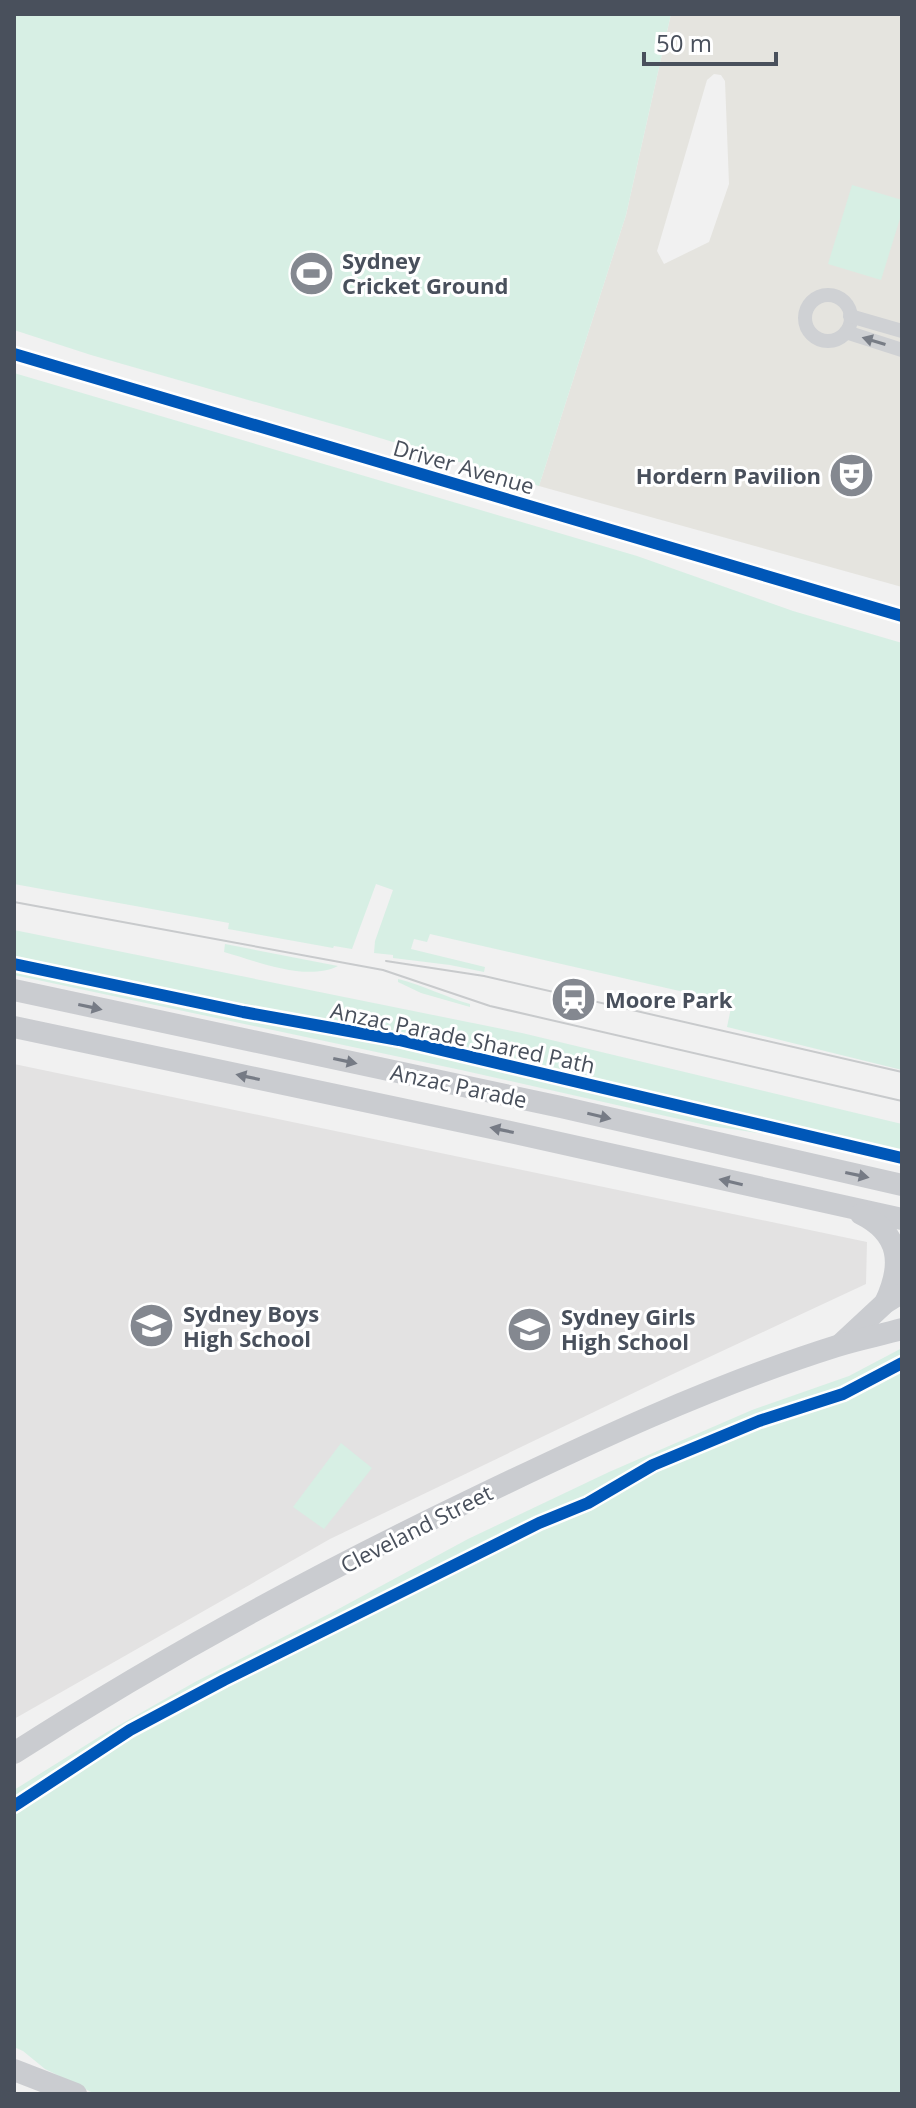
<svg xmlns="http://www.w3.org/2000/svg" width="916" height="2108" viewBox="0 0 916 2108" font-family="'Open Sans',sans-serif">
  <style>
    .commercial { fill: #e5e4df; fill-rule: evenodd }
    .education { fill: #e3e2e2 }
    .green { fill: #d7efe4 }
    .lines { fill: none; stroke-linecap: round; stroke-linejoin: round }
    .street { stroke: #cfd1d4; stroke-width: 14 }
    .primary { stroke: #caccd0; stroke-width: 22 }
    .tram { stroke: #c8cacc; stroke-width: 2 }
    .cycleway-casing { stroke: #fff; stroke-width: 17 }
    .cycleway { stroke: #0057b8; stroke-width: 12 }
    .oneway { fill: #787d86 }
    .oneway2 { fill: #767b85 }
    .labels { text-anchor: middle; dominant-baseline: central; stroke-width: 6; stroke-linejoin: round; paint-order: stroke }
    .poi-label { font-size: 22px; font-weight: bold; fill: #49505c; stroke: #fff; text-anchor: start }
    .street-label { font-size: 22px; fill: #49505c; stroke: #fff }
  </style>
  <rect width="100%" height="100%" fill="#f1f1f1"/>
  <path class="commercial" d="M671 14H902V587L539 486 626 215ZM714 74 721 75 725 81 729 184 709 242 664 264 657 251 707 80Z"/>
  <polygon class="education" points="14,1064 867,1242 866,1284 673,1374 330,1539 14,1719"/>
  <g class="green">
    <polygon points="14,14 671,14 626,215 539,486 350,429 91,355 14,330"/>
    <polygon points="852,185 902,200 902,212 881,280 828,264"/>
    <polygon points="14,373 637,556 793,611 902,643 902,1070 727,1027 732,1003 430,934 427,942 414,939 411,949 485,967 484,972 450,965 393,958 393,955 374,953 375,941 393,890 376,884 352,949 334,946 333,948 228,929 229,923 14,884"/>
    <path d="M14 930 522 1033 902 1124V1167C841 1147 774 1134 710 1126L461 1070 14 975Z"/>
    <path d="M225 944 338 966C306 982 256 961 224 952Z"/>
    <path d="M398 979C423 985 445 997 470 1004V1007L421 993 398 982Z"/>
    <polygon points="902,1348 902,2094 95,2094 45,2069 23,2051 14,2047 14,1790 107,1732 195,1682 331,1613 468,1539 609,1472 752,1410 849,1376"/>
    <polygon points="341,1443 372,1468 324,1529 293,1507"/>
  </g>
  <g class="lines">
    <g class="street">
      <circle cx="828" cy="318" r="23"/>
      <polyline points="850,316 902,331"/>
      <polyline points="846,332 902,350"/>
      <polyline points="14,354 902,616"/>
    </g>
    <g class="primary">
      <polyline points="14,990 561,1107 902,1185"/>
      <polyline points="14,1027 501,1130 902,1219"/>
      <path d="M861 1214C901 1234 903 1265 885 1303"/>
      <polyline points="842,1343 885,1303 898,1295"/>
      <path d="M14 1753C160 1659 313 1576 469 1501 589 1443 710 1386 837 1346 859 1339 881 1335 902 1329"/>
      <polyline points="14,2070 76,2094"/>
    </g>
    <g class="tram">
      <polyline points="14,902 383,970 490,1006 902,1101"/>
      <polyline points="386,961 484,976 902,1072"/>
    </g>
    <defs>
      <g id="cycleway">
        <polyline points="14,354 902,616"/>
        <polyline points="14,964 243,1012 399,1040 902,1158"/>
        <polyline points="14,1806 130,1730 224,1680 539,1523 588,1503 653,1465 759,1421 843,1394 902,1363"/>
      </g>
    </defs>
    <use href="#cycleway" class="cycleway-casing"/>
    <use href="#cycleway" class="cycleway"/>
  </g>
  <defs><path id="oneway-solid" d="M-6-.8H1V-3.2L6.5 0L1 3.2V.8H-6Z" transform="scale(2)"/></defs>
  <use class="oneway" href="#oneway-solid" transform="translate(874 341) rotate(-163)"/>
  <g class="oneway2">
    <use href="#oneway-solid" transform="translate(90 1007) rotate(12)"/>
    <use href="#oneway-solid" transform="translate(345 1061) rotate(12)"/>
    <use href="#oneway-solid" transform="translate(248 1077) rotate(-168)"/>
    <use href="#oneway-solid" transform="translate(599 1116) rotate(13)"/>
    <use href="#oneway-solid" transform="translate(502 1130) rotate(-168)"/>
    <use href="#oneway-solid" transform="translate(857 1175) rotate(12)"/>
    <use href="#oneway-solid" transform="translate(731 1182) rotate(-167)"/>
  </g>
  <defs>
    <symbol id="stadium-disc" viewBox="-11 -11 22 22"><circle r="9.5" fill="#848890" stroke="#fff"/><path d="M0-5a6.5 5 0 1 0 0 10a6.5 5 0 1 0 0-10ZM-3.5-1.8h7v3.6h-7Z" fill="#fff"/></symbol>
    <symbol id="theatre-disc" viewBox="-11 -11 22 22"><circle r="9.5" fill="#848890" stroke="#fff"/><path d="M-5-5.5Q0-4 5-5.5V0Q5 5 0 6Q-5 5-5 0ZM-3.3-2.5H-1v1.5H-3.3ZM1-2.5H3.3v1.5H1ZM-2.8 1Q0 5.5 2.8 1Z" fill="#fff"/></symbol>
    <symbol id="station-disc" viewBox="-11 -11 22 22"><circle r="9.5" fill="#848890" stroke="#fff"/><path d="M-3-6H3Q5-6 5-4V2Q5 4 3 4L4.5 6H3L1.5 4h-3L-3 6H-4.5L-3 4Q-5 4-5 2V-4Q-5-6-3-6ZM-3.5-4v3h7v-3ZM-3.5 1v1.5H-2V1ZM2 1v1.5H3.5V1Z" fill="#fff"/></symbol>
    <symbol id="school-disc" viewBox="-11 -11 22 22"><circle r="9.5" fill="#848890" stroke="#fff"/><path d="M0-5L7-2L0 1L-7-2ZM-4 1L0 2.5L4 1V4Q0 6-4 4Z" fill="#fff"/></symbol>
  </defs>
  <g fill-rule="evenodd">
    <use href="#stadium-disc" x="286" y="248" width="51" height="51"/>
    <use href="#theatre-disc" x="826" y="450" width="51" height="51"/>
    <use href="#station-disc" x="548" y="974" width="51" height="51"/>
    <use href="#school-disc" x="126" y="1300" width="51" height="51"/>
    <use href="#school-disc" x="504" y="1304" width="51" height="51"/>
  </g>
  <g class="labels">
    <g class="poi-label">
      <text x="342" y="260">Sydney<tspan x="342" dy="25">Cricket Ground</tspan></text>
      <text x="821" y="475" text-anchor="end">Hordern Pavilion</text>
      <text x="605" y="999">Moore Park</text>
      <text x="183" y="1313">Sydney Boys<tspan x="183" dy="25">High School</tspan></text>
      <text x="561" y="1316">Sydney Girls<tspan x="561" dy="25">High School</tspan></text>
    </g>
    <g class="street-label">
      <text transform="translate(464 466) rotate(16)">Driver Avenue</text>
      <text transform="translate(463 1037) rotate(12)">Anzac Parade Shared Path</text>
      <text transform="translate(459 1085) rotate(12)">Anzac Parade</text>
      <text transform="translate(416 1528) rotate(-27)">Cleveland Street</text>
    </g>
  </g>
  <rect width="916" height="2108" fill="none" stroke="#49505c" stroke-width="32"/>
  <path d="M644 52v12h132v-12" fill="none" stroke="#49505c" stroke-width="4"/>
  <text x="656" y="52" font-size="24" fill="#49505c" stroke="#ffffff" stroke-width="6" paint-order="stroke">50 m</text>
</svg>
